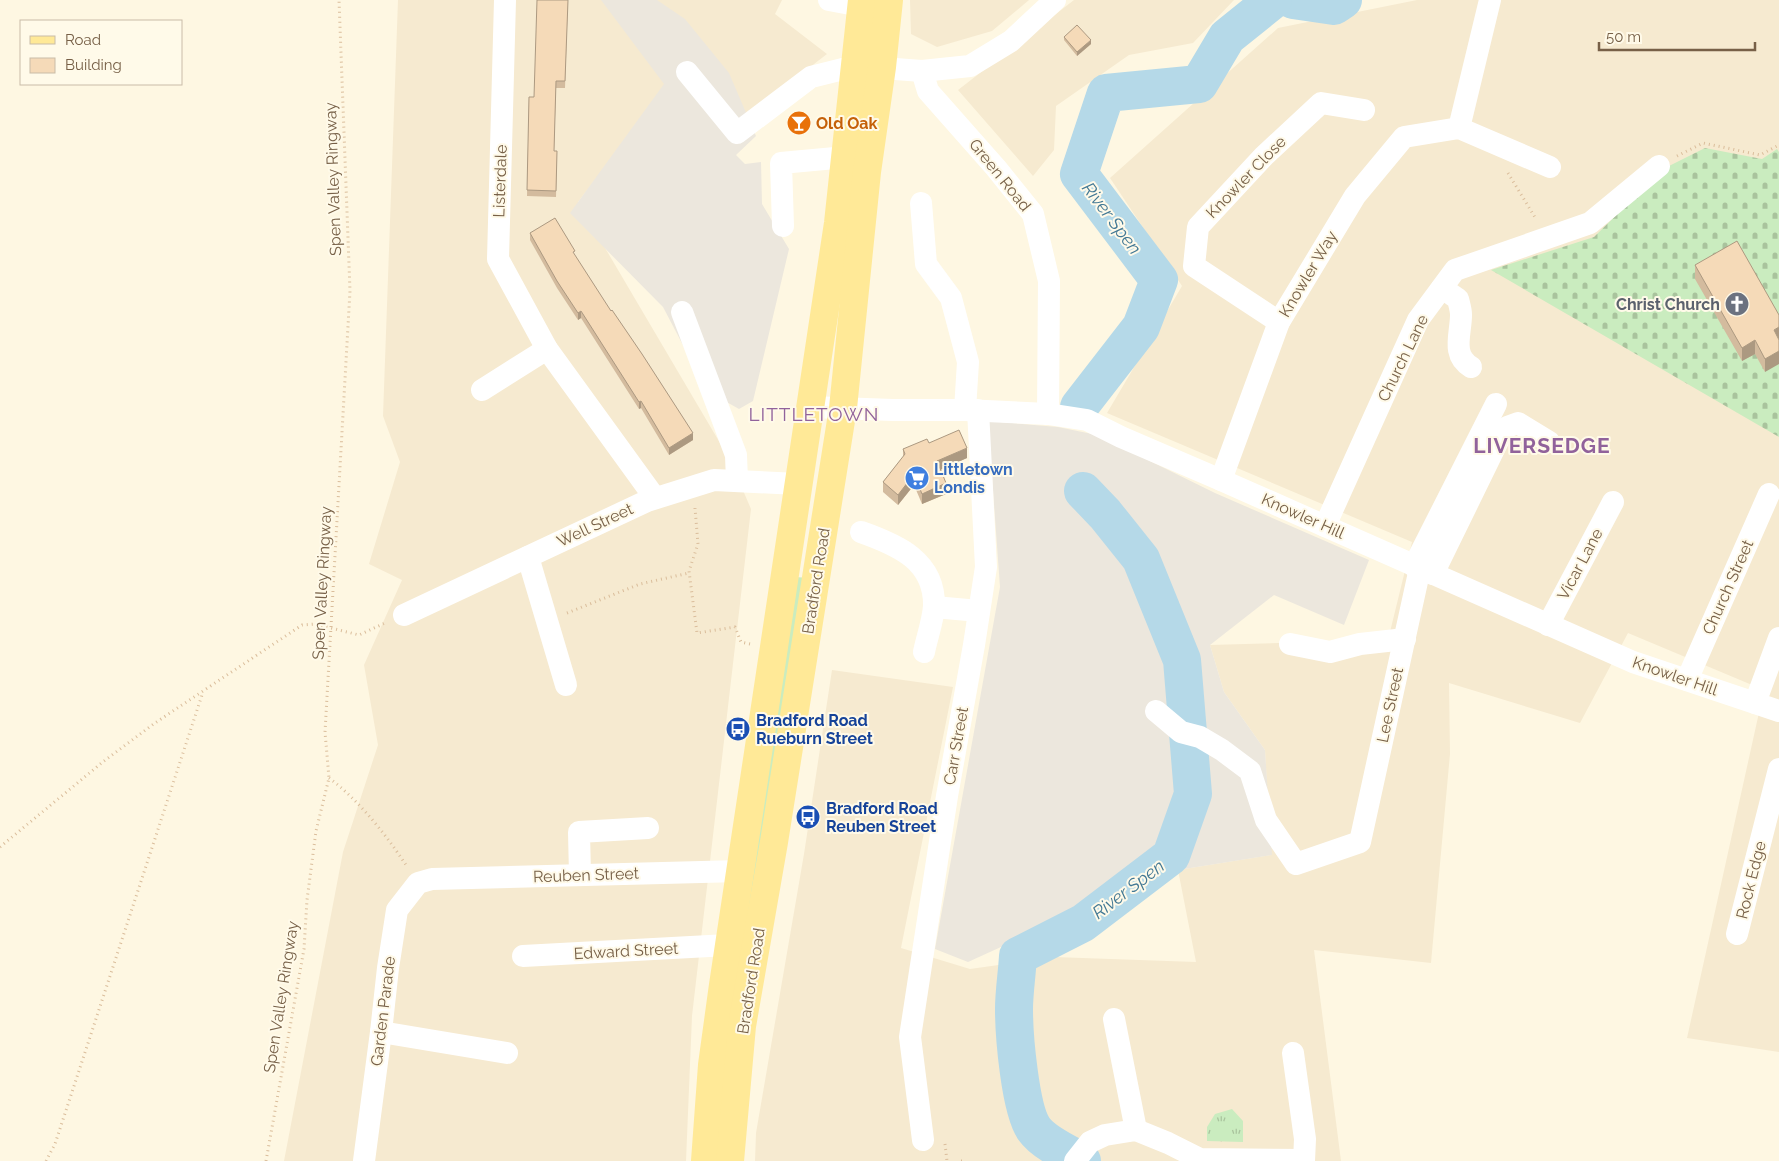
<svg xmlns="http://www.w3.org/2000/svg" width="1779" height="1161" viewBox="0 0 1779 1161" font-family="Raleway,sans-serif">
  <style>
    .residential { fill: #f6ead0 }
    .industrial { fill: #ece7dd }
    .grass { fill: #caecbf }
    .cemetery { fill: url(#cemetery-stones) }
    .park { fill: url(#park-tufts) }
    .lines { fill: none; stroke-linecap: round; stroke-linejoin: round }
    .river { stroke: #b5d9e8; stroke-width: 38 }
    .path { stroke: #dabd9b; stroke-width: 3; stroke-dasharray: 1 4; stroke-linecap: butt }
    .minor { stroke: #fff; stroke-width: 22 }
    .major { stroke: #ffe997; stroke-width: 28 }
    .wall { fill: #d3bb9e }
    .shaded-wall { fill: #ac9981 }
    .building { fill: #f5dab8; stroke: #ac9981 }
    .labels { text-anchor: middle; dominant-baseline: central; stroke-width: 4; stroke-linejoin: round; paint-order: stroke }
    .food-label { font-size: 16px; font-weight: bold; fill: #c56008; stroke: #fffae9; text-anchor: start }
    .street-label { font-size: 16px; fill: #776047; stroke: #fffae9 }
    .worship-label { font-size: 16px; font-weight: bold; fill: #5b616d; stroke: #fffae9; text-anchor: end }
    .shop-label { font-size: 16px; font-weight: bold; fill: #366cbe; stroke: #fffae9; text-anchor: start }
    .transit-label { font-size: 16px; font-weight: bold; fill: #164399; stroke: #fffae9; text-anchor: start }
    .water-label { font-size: 18px; font-style: italic; fill: #427894; stroke: #fffae9 }
    .quarter-label { font-size: 19px; letter-spacing: 1px; fill: #91629b; stroke: #fffae9 }
    .district-label { font-size: 21px; font-weight: bold; letter-spacing: 1px; fill: #91629b; stroke: #fffae9 }
  </style>
  <defs>
    <pattern id="cemetery-stones" width="16" height="16" patternUnits="userSpaceOnUse" patternTransform="scale(1.25)"><rect width="16" height="16" fill="#caecbf"/><path d="M2 7V4a2 2 0 0 1 4 0v3zM10 15v-3a2 2 0 0 1 4 0v3z" fill="#a9c39d"/></pattern>
    <pattern id="park-tufts" width="24" height="20" patternUnits="userSpaceOnUse" patternTransform="scale(1.25)"><rect width="24" height="20" fill="#caecbf"/><path d="M3 7l-1-3M5 7V3M7 7l1-3M15 17l-1-3M17 17v-4M19 17l1-3" fill="none" stroke="#a9c39d"/></pattern>
  </defs>
  <rect width="100%" height="100%" fill="#fef7e2"/>
  <g class="residential">
    <polygon points="398,0 782,0 775,14 827,54 744,118 692,53 578,202 730,460 751,509 692,1016 686,1161 284,1161 343,852 378,745 364,665 402,580 369,564 400,462 383,416"/>
    <polygon points="910,0 1029,0 992,31 937,47 911,34"/>
    <polygon points="1074,0 1234,0 1193,43 1129,55 1056,106 1054,150 1033,176 958,90"/>
    <polygon points="1417,0 1779,0 1779,1052 1687,1038 1764,690 1628,633 1580,723 1449,683 1450,754 1431,963 1314,950 1341,1161 755,1161 756,1133 804,854 832,670 953,687 901,948 970,969 1054,957 1196,962 1178,870 1271,855 1265,750 1224,692 1210,645 1388,640 1412,542 1107,413 1182,286 1110,178 1278,28"/>
  </g>
  <g class="industrial">
    <polygon points="601,0 657,0 685,19 729,73 756,136 736,155 745,164 761,162 762,204 789,249 753,401 739,409 707,391 663,307 570,213 664,84"/>
    <polygon points="988,421 1058,427 1097,435 1215,493 1369,560 1344,625 1274,595 1210,645 1224,692 1265,750 1272,855 1178,870 1119,886 1021,938 968,962 935,949 1000,587"/>
  </g>
  <polygon class="grass" points="795,577 810,578 745,963 734,960"/>
  <polygon class="cemetery" points="1705,148 1762,159 1777,149 1779,152 1779,437 1491,270 1594,237 1663,169"/>
  <polygon class="park" points="1232,1109 1243,1121 1243,1142 1207,1141 1207,1127 1215,1114"/>
  <g class="lines">
    <g class="river">
      <polyline points="1293,0 1334,6 1343,0"/>
      <polyline points="1079,407 1141,327 1159,280 1079,174 1106,93 1199,84 1227,37 1273,0"/>
      <path d="M1082 1161C1067 1153 1044 1143 1034 1129 1020 1109 1014 1035 1014 1009 1014 992 1017 974 1018 956L1083 923 1171 856 1193 794 1182 660 1141 559 1105 514 1083 491"/>
    </g>
    <g class="path">
      <polyline points="1677,156 1703,143 1760,155 1779,145"/>
      <polyline points="1508,173 1536,219"/>
      <polyline points="695,508 698,544 689,571 697,633 735,627 741,642 750,644"/>
      <polyline points="567,613 640,584 689,573"/>
      <path d="M329 778C358 799 387 836 406 865"/>
      <polyline points="0,847 104,761 155,723 302,625 315,624 359,635 385,623"/>
      <polyline points="945,1144 947,1161"/>
      <polyline points="46,1161 55,1144 203,692"/>
      <polyline points="266,1161 304,949 307,900 316,831 329,778 325,732 350,291 339,0"/>
      <polyline points="961,1161 963,1161"/>
    </g>
    <g class="minor">
      <polyline points="505,0 498,259 547,349 655,498"/>
      <polyline points="829,0 877,9"/>
      <polyline points="922,71 928,91 996,168 1033,214 1049,281 1048,414"/>
      <polyline points="687,72 737,133 811,77 855,66 922,71 970,66 1011,41 1055,0"/>
      <polyline points="1459,128 1490,0"/>
      <polyline points="921,203 926,264 951,298 968,362 965,410"/>
      <polyline points="783,226 781,163 846,157"/>
      <path d="M1442 288 1458 299C1459 304 1461 309 1461 315 1461 334 1451 355 1471 367"/>
      <polyline points="682,312 736,455 737,481"/>
      <polyline points="1279,322 1194,266 1198,227 1264,156 1321,103 1364,110"/>
      <polyline points="482,390 547,349"/>
      <polyline points="810,407 893,410 965,410 1048,414 1087,420 1121,437 1221,480 1633,662 1779,711"/>
      <polyline points="1221,480 1279,322 1355,196 1404,137 1459,128 1550,167"/>
      <polyline points="1325,526 1418,320 1455,270 1590,223 1659,166"/>
      <path d="M861 532C898 545 935 561 934 606 933 621 927 637 924 652"/>
      <polyline points="528,557 566,685"/>
      <polyline points="1414,566 1496,404"/>
      <polyline points="1433,574 1499,439 1507,427 1518,423 1549,442"/>
      <polyline points="934,607 979,611"/>
      <polyline points="404,615 647,501 714,480 798,484"/>
      <polyline points="1548,625 1613,502"/>
      <polyline points="1290,644 1330,652 1360,644 1405,639"/>
      <polyline points="1687,680 1769,494"/>
      <polyline points="1755,703 1779,638"/>
      <polyline points="1156,711 1181,732 1200,737 1222,750 1250,771 1266,820 1296,864 1360,842 1420,568"/>
      <polyline points="580,875 579,832 648,828"/>
      <polyline points="1737,934 1779,769"/>
      <polyline points="523,956 728,945"/>
      <polyline points="1114,1019 1136,1130"/>
      <polyline points="381,1032 507,1053"/>
      <polyline points="1293,1053 1305,1139 1304,1161"/>
      <polyline points="923,1140 910,1037 947,796 974,645 986,567 978,410"/>
      <polyline points="364,1161 381,1032 388,968 397,910 418,883 432,879 740,871"/>
      <polyline points="1075,1161 1090,1142 1105,1135 1136,1130 1168,1143 1200,1159 1303,1160"/>
    </g>
    <g class="major">
      <polyline points="705,1161 712,1065 723,985 838,223 862,0"/>
      <polyline points="730,1161 742,1026 774,842 843,408 867,172 882,67 889,0"/>
    </g>
  </g>
  <g class="wall">
    <polygon points="568,0 565,88 556,88 554,151 557,151 556,197 527,196 529,97 534,97"/>
    <polygon points="1064,37 1091,44 1077,56 1064,40"/>
    <polygon points="530,233 575,256 693,440 669,455 641,408 639,409 581,318 578,320 557,288 530,240"/>
    <polygon points="1695,265 1779,315 1765,372 1755,354 1742,361 1695,279"/>
    <polygon points="929,443 967,458 941,470 946,494 922,504 914,485 898,505 883,492 883,482 903,457 903,449"/>
  </g>
  <g class="shaded-wall">
    <polygon points="1091,40 1091,44 1077,56 1077,52"/>
    <polygon points="581,311 581,318 578,320 578,313"/>
    <polygon points="1779,327 1779,340 1774,330"/>
    <polygon points="1755,340 1755,354 1742,361 1742,348"/>
    <polygon points="1779,351 1779,364 1765,372 1765,359"/>
    <polygon points="641,401 641,408 639,409 639,402"/>
    <polygon points="693,433 693,440 669,455 669,448"/>
    <polygon points="967,448 967,458 937,471 937,461"/>
    <polygon points="914,474 914,485 898,505 898,495"/>
    <polygon points="946,483 946,494 922,504 922,494"/>
  </g>
  <g class="building">
    <polygon points="537,0 568,0 565,81 556,81 554,151 557,151 556,191 527,190 529,97 534,97"/>
    <polygon points="1077,25 1091,40 1077,52 1064,37"/>
    <polygon points="555,218 575,251 573,252 611,311 612,310 642,354 693,433 669,448 641,401 639,402 581,311 578,313 557,281 530,233"/>
    <polygon points="1737,241 1779,315 1779,327 1774,330 1779,340 1779,351 1765,359 1755,340 1742,348 1695,265"/>
    <polygon points="959,430 967,448 937,461 946,483 922,494 914,474 898,495 883,482 905,454 903,449 927,439 929,443"/>
  </g>
  <defs>
    <symbol id="bar-disc" viewBox="-11 -11 22 22"><circle r="9.5" fill="#e8710a" stroke="#fffae9"/><path d="M-6-5H6L.8 .8V4.5H3.5V6h-7V4.5H-.8V.8Z" fill="#fff"/></symbol>
    <symbol id="church-disc" viewBox="-11 -11 22 22"><circle r="9.5" fill="#6b7280" stroke="#fffae9"/><path d="M-1.2-6h2.4v3.5h3.3v2.4h-3.3V6h-2.4V-.1h-3.3v-2.4h3.3Z" fill="#fff"/></symbol>
    <symbol id="supermarket-disc" viewBox="-11 -11 22 22"><circle r="9.5" fill="#3f7fe0" stroke="#fffae9"/><path d="M-6-5.5h2.5l.6 2H6L4.5 2H-2.5L-4.4-4H-6ZM-1.5 3.2a1.3 1.3 0 1 0 .1 0ZM3 3.2a1.3 1.3 0 1 0 .1 0Z" fill="#fff"/></symbol>
    <symbol id="bus-disc" viewBox="-11 -11 22 22"><circle r="9.5" fill="#1a4fb4" stroke="#fffae9"/><path d="M-5-6H5V4H4V6H2V4H-2V6H-4V4H-5ZM-3.5-4V0h7V-4ZM-3.5 1.2v1.5H-2V1.2ZM2 1.2v1.5H3.5V1.2Z" fill="#fff"/></symbol>
  </defs>
  <g fill-rule="evenodd">
    <use href="#bar-disc" x="785" y="109" width="28" height="28"/>
    <use href="#church-disc" x="1723" y="290" width="28" height="28"/>
    <use href="#supermarket-disc" x="903" y="464" width="28" height="28"/>
    <use href="#bus-disc" x="724" y="715" width="28" height="28"/>
    <use href="#bus-disc" x="794" y="803" width="28" height="28"/>
  </g>
  <g class="labels">
    <g class="food-label">
      <text x="816" y="123">Old Oak</text>
    </g>
    <g class="street-label">
      <text transform="translate(1000 175) rotate(51)">Green Road</text>
      <text transform="translate(1246 177) rotate(-46)">Knowler Close</text>
      <text transform="translate(333 179) rotate(-92)">Spen Valley Ringway</text>
      <text transform="translate(500 181) rotate(-88)">Listerdale</text>
      <text transform="translate(1308 274) rotate(-59)">Knowler Way</text>
      <text transform="translate(1403 358) rotate(-64)">Church Lane</text>
      <text transform="translate(1303 516) rotate(24)">Knowler Hill</text>
      <text transform="translate(595 525) rotate(-25)">Well Street</text>
      <text transform="translate(1580 564) rotate(-62)">Vicar Lane</text>
      <text transform="translate(816 581) rotate(-81)">Bradford Road</text>
      <text transform="translate(322 583) rotate(-87)">Spen Valley Ringway</text>
      <text transform="translate(1728 587) rotate(-66)">Church Street</text>
      <text transform="translate(1675 676) rotate(19)">Knowler Hill</text>
      <text transform="translate(1390 705) rotate(-78)">Lee Street</text>
      <text transform="translate(956 746) rotate(-80)">Carr Street</text>
      <text transform="translate(586 875) rotate(-2)">Reuben Street</text>
      <text transform="translate(1751 880) rotate(-76)">Rock Edge</text>
      <text transform="translate(626 951) rotate(-3)">Edward Street</text>
      <text transform="translate(751 981) rotate(-81)">Bradford Road</text>
      <text transform="translate(281 997) rotate(-81)">Spen Valley Ringway</text>
      <text transform="translate(383 1011) rotate(-83)">Garden Parade</text>
    </g>
    <g class="worship-label">
      <text x="1720" y="304">Christ Church</text>
    </g>
    <g class="shop-label">
      <text x="934" y="469">Littletown<tspan x="934" dy="18">Londis</tspan></text>
    </g>
    <g class="transit-label">
      <text x="756" y="720">Bradford Road<tspan x="756" dy="18">Rueburn Street</tspan></text>
      <text x="826" y="808">Bradford Road<tspan x="826" dy="18">Reuben Street</tspan></text>
    </g>
    <g class="water-label">
      <text transform="translate(1112 218) rotate(53)">River Spen</text>
      <text transform="translate(1128 889) rotate(-37)">River Spen</text>
    </g>
    <g class="quarter-label">
      <text x="814" y="414">LITTLETOWN</text>
    </g>
    <g class="district-label">
      <text x="1542" y="445">LIVERSEDGE</text>
    </g>
  </g>
  <rect x="20" y="20" width="162" height="65" fill="#fffae9" stroke="#c9bca8"/>
  <rect x="30" y="36" width="25" height="8" fill="#ffe997" stroke="#c9bca8"/>
  <text x="65" y="45" font-size="15" fill="#776047">Road</text>
  <rect x="30" y="58" width="25" height="15" fill="#f5dab8" stroke="#c9bca8"/>
  <text x="65" y="70" font-size="15" fill="#776047">Building</text>
  <path d="M1599 42v8h156v-8" fill="none" stroke="#776047" stroke-width="2.5"/>
  <text x="1606" y="42" font-size="15" fill="#776047" stroke="#fffae9" stroke-width="4" paint-order="stroke">50 m</text>
</svg>
